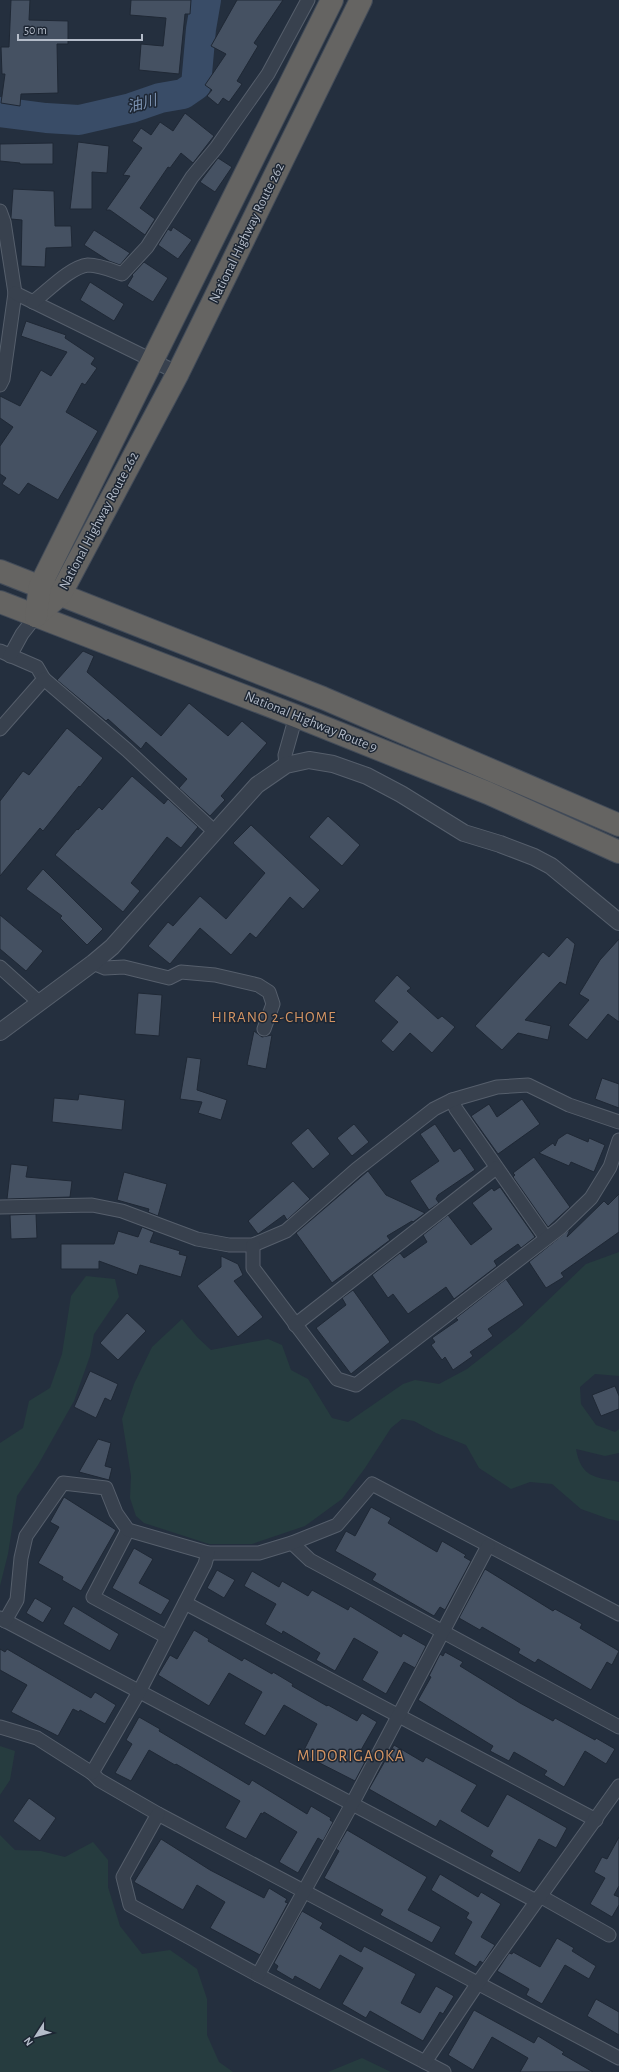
<svg xmlns="http://www.w3.org/2000/svg" width="619" height="2072" viewBox="0 0 619 2072" font-family="'Alegreya Sans','Noto Sans JP',sans-serif">
  <style>
    .green { fill: #263c3f }
    .lines { fill: none; stroke-linecap: round; stroke-linejoin: round }
    .river { stroke: #394c67; stroke-width: 30 }
    .building { fill: #455162; stroke: #1f2835 }
    .minor-casing { stroke: #565f6c; stroke-width: 15 }
    .tertiary-casing { stroke: #565f6c; stroke-width: 18 }
    .trunk-casing { stroke: #434c59; stroke-width: 24 }
    .minor { stroke: #38414e; stroke-width: 13 }
    .tertiary { stroke: #38414e; stroke-width: 16 }
    .trunk { stroke: #656462; stroke-width: 22 }
    .labels { text-anchor: middle; dominant-baseline: central; stroke-width: 3; stroke-linejoin: round; paint-order: stroke }
    .street-label { font-size: 14px; fill: #b4bcc9; stroke: #1d2633 }
    .water-label { font-size: 15px; font-style: italic; fill: #7c92b1; stroke: #1d2633 }
    .neighbourhood-label { font-size: 15px; letter-spacing: 1px; fill: #d59563; stroke: #1d2633 }
    .quarter-label { font-size: 16px; letter-spacing: 1px; fill: #d59563; stroke: #1d2633 }
  </style>
  <rect width="100%" height="100%" fill="#242f3e"/>
  <g class="green">
    <path d="M619 1252V1376L595 1374 580 1387 581 1404 596 1425 615 1432 619 1429V1453L605 1456 576 1449C581 1477 594 1477 619 1482V1521L609 1519 581 1509 552 1484 530 1482 511 1489 479 1468 466 1445 436 1433 414 1421 402 1419 391 1428 365 1468 342 1499 305 1526 252 1544H209L144 1523 136 1516 130 1498 131 1476 122 1419 134 1384 152 1347 182 1319 197 1337 211 1350 268 1339 282 1345 291 1370 308 1379 332 1418 348 1422 403 1384 415 1380 439 1384 467 1369 518 1329 586 1264Z"/>
    <polygon points="86,1276 115,1279 119,1297 94,1334 90,1356 74,1401 38,1465 17,1496 8,1554 0,1586 0,1443 23,1428 29,1401 50,1388 62,1354 71,1296"/>
    <polygon points="0,1746 15,1751 10,1780 0,1795"/>
    <polygon points="0,1835 15,1850 41,1851 65,1857 93,1842 108,1860 108,1887 120,1926 142,1954 170,1950 197,1969 207,1999 207,2035 219,2062 233,2072 0,2072"/>
    <polygon points="362,2058 391,2072 328,2072"/>
  </g>
  <g class="lines">
    <polyline class="river" points="0,112 46,118 79,120 131,108 160,98 183,94 196,85 201,29 206,0"/>
  </g>
  <g class="building">
    <polygon points="11,0 30,0 29,20 68,21 68,44 57,44 58,93 21,94 20,106 1,103 5,74 2,74 1,47 9,47"/>
    <polygon points="131,0 191,0 190,14 185,14 179,74 139,70 141,44 163,46 166,18 130,15"/>
    <polygon points="237,0 283,0 254,43 258,46 237,81 242,84 229,102 223,98 218,105 207,96 212,90 205,85 226,54 211,46"/>
    <polygon points="185,113 214,136 193,163 181,153 170,168 168,167 140,208 155,219 145,235 110,210 106,210 130,176 123,175 142,148 132,141 141,128 151,135 160,122 173,131"/>
    <polygon points="78,142 109,146 107,173 92,172 92,209 70,209"/>
    <polygon points="53,143 53,164 20,164 20,163 0,161 0,144"/>
    <polygon points="218,158 232,167 215,192 200,182"/>
    <polygon points="13,189 54,191 55,226 71,226 72,247 46,248 45,267 21,266 22,220 11,219 11,217"/>
    <polygon points="173,227 192,240 178,259 158,245 168,229 171,231"/>
    <polygon points="94,230 130,253 120,265 109,261 84,245"/>
    <polygon points="144,262 168,278 153,302 127,286 133,276 132,275"/>
    <polygon points="90,282 124,304 114,321 80,300"/>
    <polygon points="26,321 66,335 65,338 95,358 91,364 97,368 85,385 82,383 66,412 98,431 58,500 28,483 19,495 2,484 6,478 0,474 0,446 13,427 0,418 0,396 20,406 41,370 51,376 67,352 21,336"/>
    <polygon points="83,651 94,656 87,672 161,736 189,703 228,736 242,721 267,743 221,796 225,800 210,816 179,788 187,779 146,742 141,749 108,719 106,721 57,680"/>
    <polygon points="67,728 103,758 80,787 79,786 43,831 40,828 0,876 0,801 23,771 29,775"/>
    <polygon points="132,776 164,804 168,799 198,827 181,848 167,837 131,883 140,891 123,912 55,855 77,829 78,830 99,807 102,810"/>
    <polygon points="328,816 360,845 342,866 309,837"/>
    <polygon points="251,825 320,890 303,909 290,897 256,938 250,933 231,955 200,928 170,964 148,946 168,922 173,926 200,896 226,919 265,873 233,843"/>
    <polygon points="43,869 103,929 87,945 60,918 62,916 26,889"/>
    <polygon points="0,915 43,951 26,971 0,949"/>
    <polygon points="567,937 575,944 566,985 560,982 525,1020 551,1026 548,1040 518,1033 502,1050 475,1026 543,952 549,957"/>
    <polygon points="619,939 619,1022 608,1014 587,1040 568,1025 589,1000 579,994 600,960"/>
    <polygon points="397,975 411,988 407,991 438,1019 442,1016 455,1027 432,1053 410,1033 393,1052 381,1041 398,1022 374,1001"/>
    <polygon points="138,993 162,995 159,1036 135,1034"/>
    <polygon points="254,1031 262,1037 272,1035 266,1069 247,1065"/>
    <polygon points="187,1057 201,1059 197,1090 227,1100 221,1120 198,1113 202,1102 180,1099"/>
    <polygon points="602,1078 619,1084 619,1108 595,1099"/>
    <polygon points="79,1094 125,1100 122,1130 52,1122 54,1098 78,1100"/>
    <polygon points="522,1099 540,1124 498,1154 471,1116 489,1104 497,1117"/>
    <polygon points="354,1124 369,1142 352,1156 337,1138"/>
    <polygon points="435,1124 454,1152 460,1148 475,1170 438,1195 436,1199 439,1203 429,1210 410,1181 439,1161 420,1134"/>
    <polygon points="308,1128 330,1154 313,1169 291,1143"/>
    <polygon points="567,1133 588,1142 589,1138 605,1145 594,1172 571,1162 569,1166 539,1153 553,1143 555,1146 558,1139"/>
    <polygon points="534,1157 570,1207 548,1227 513,1177 515,1175 513,1173"/>
    <polygon points="11,1164 28,1166 26,1177 72,1181 70,1197 7,1199"/>
    <polygon points="368,1171 386,1195 425,1213 413,1222 412,1221 387,1236 390,1240 332,1283 296,1233"/>
    <polygon points="124,1172 167,1184 158,1216 148,1212 149,1209 117,1200"/>
    <polygon points="293,1181 310,1199 287,1220 284,1215 258,1234 248,1221"/>
    <polygon points="500,1187 535,1237 521,1248 518,1244 494,1261 497,1266 454,1299 446,1287 408,1314 393,1294 388,1298 372,1275 400,1253 404,1258 427,1242 423,1235 448,1215 471,1245 492,1229 472,1203 492,1188 494,1191"/>
    <polygon points="619,1194 619,1232 561,1273 564,1277 546,1288 529,1262 570,1229 567,1237 604,1201 608,1205"/>
    <polygon points="36,1214 37,1238 11,1239 10,1215"/>
    <polygon points="142,1227 154,1232 150,1242 180,1251 179,1254 187,1256 181,1277 140,1265 137,1275 99,1261 99,1269 61,1269 61,1244 114,1244 118,1231 138,1237"/>
    <polygon points="221,1256 238,1264 243,1275 234,1281 263,1317 238,1337 197,1286 221,1267"/>
    <polygon points="506,1279 524,1305 488,1329 493,1336 470,1352 473,1356 453,1370 445,1357 442,1360 431,1345 435,1342 432,1338 458,1320 456,1318"/>
    <polygon points="353,1290 390,1342 351,1374 316,1328 346,1305 342,1298"/>
    <polygon points="127,1313 146,1331 118,1360 100,1343"/>
    <polygon points="90,1371 118,1384 111,1401 105,1398 96,1418 74,1407"/>
    <polygon points="615,1386 619,1396 619,1409 601,1416 592,1395"/>
    <polygon points="98,1439 111,1443 105,1466 112,1468 109,1480 79,1472"/>
    <polygon points="64,1497 116,1530 81,1591 62,1580 63,1577 38,1563 59,1527 50,1522"/>
    <polygon points="371,1507 391,1518 388,1523 437,1552 442,1541 466,1555 464,1557 471,1561 445,1610 440,1607 434,1616 372,1580 376,1574 335,1551 346,1531 355,1536"/>
    <polygon points="134,1548 153,1559 139,1583 170,1600 161,1615 112,1588"/>
    <polygon points="485,1569 553,1611 555,1609 582,1624 580,1628 619,1651 612,1665 607,1662 591,1690 538,1659 535,1663 518,1653 520,1649 482,1627 480,1630 459,1618"/>
    <polygon points="217,1570 235,1580 224,1598 207,1588"/>
    <polygon points="252,1571 279,1587 282,1581 308,1596 312,1590 348,1610 350,1606 401,1637 403,1633 426,1646 415,1668 404,1662 386,1694 362,1680 378,1652 354,1638 335,1671 316,1660 320,1653 283,1631 282,1634 265,1624 276,1604 244,1586"/>
    <polygon points="35,1598 52,1608 43,1623 26,1613"/>
    <polygon points="73,1606 119,1634 110,1651 63,1624"/>
    <polygon points="194,1630 209,1639 208,1641 242,1661 244,1658 272,1674 273,1672 293,1684 292,1686 327,1706 328,1705 357,1721 362,1713 377,1722 357,1757 365,1762 355,1781 302,1754 317,1724 284,1705 265,1736 244,1724 262,1692 229,1673 209,1706 158,1675 170,1655 177,1659"/>
    <polygon points="0,1649 5,1652 7,1649 91,1698 95,1692 116,1705 105,1724 80,1710 79,1712 73,1709 58,1736 11,1712 27,1685 0,1670"/>
    <polygon points="445,1652 463,1662 460,1666 520,1703 553,1721 555,1718 595,1740 596,1738 615,1749 606,1764 585,1751 564,1787 544,1775 547,1771 514,1752 509,1761 490,1751 493,1746 418,1700 431,1677 429,1676 440,1654 443,1656"/>
    <polygon points="139,1717 160,1729 159,1731 249,1785 252,1780 307,1814 311,1806 331,1818 330,1820 333,1822 323,1841 318,1838 298,1873 279,1862 297,1832 264,1812 263,1814 261,1813 246,1839 225,1828 240,1801 176,1764 175,1765 149,1750 131,1781 115,1773 132,1744 126,1740"/>
    <polygon points="394,1745 423,1762 426,1757 477,1785 461,1811 488,1827 507,1794 567,1828 556,1848 539,1839 520,1873 490,1856 493,1851 440,1820 436,1827 369,1789"/>
    <polygon points="29,1798 56,1818 40,1841 13,1821"/>
    <polygon points="347,1830 427,1877 408,1910 441,1927 432,1943 380,1915 383,1910 324,1878 339,1851 336,1849"/>
    <polygon points="619,1837 619,1886 614,1895 619,1897 619,1905 612,1917 590,1904 605,1878 594,1872 602,1857 607,1859"/>
    <polygon points="161,1839 210,1870 264,1898 269,1888 287,1899 285,1902 288,1903 260,1955 210,1928 225,1902 197,1885 183,1910 134,1882"/>
    <polygon points="440,1874 478,1897 481,1892 501,1904 481,1937 495,1945 483,1963 480,1961 476,1967 454,1954 472,1922 466,1918 469,1913 431,1890"/>
    <polygon points="302,1911 323,1923 320,1928 361,1952 364,1946 416,1974 401,2003 420,2013 436,1986 454,1996 443,2014 440,2012 423,2041 370,2011 366,2018 342,2004 363,1968 340,1955 320,1990 295,1976 293,1980 276,1970 278,1966 274,1963"/>
    <polygon points="557,1938 574,1948 572,1951 596,1966 589,1979 565,1965 542,2004 526,1995 529,1989 497,1971 509,1953 512,1954 513,1952 540,1967"/>
    <polygon points="596,1999 619,2012 619,2035 587,2016"/>
    <polygon points="474,2010 534,2043 538,2036 564,2052 562,2054 593,2072 520,2072 528,2058 492,2037 473,2070 448,2055"/>
  </g>
  <g class="lines">
    <defs>
      <g id="minor">
        <polyline points="0,211 4,222 15,293 3,379 0,385"/>
        <polyline points="15,293 178,373"/>
        <path d="M33 302C48 291 70 267 88 265 100 265 111 270 122 274L147 247 192 177 216 148 268 74 308 0"/>
        <polyline points="0,651 37,667 44,679 0,729"/>
        <polyline points="10,656 22,634 36,616"/>
        <polyline points="44,679 127,750 215,832"/>
        <polyline points="286,765 285,755 296,716"/>
        <polyline points="93,963 105,968 124,967 169,978 181,972 215,975 258,985 269,992 273,1004 264,1029"/>
        <polyline points="0,967 40,1003"/>
        <polyline points="452,1100 456,1109 546,1238"/>
        <polyline points="0,1207 92,1205 122,1211 197,1239 229,1245 253,1245 286,1231 357,1169 434,1109 452,1100 497,1087 528,1085 569,1105 619,1122"/>
        <polyline points="253,1245 253,1268 337,1379 356,1385 560,1228 591,1198 610,1167 619,1140"/>
        <polyline points="295,1325 496,1168"/>
        <polyline points="128,1530 93,1597 167,1637"/>
        <polyline points="292,1543 310,1560 619,1727"/>
        <polyline points="185,1603 596,1820"/>
        <polyline points="0,1618 536,1901"/>
        <polyline points="5,1621 17,1600 21,1558 26,1536 63,1483 106,1488 116,1513 128,1530 208,1553 259,1553 292,1543 337,1525 372,1484 619,1614"/>
        <polyline points="0,1727 37,1738 92,1773 99,1780 158,1814 619,2058"/>
        <polyline points="92,1773 139,1692 205,1564 208,1553"/>
        <polyline points="158,1814 123,1877 130,1905 258,1975 444,2072"/>
        <polyline points="540,1896 609,1935"/>
        <polyline points="258,1975 352,1804 488,1546"/>
        <polyline points="425,2062 478,1983 619,1786"/>
      </g>
      <polyline id="tertiary" points="0,1032 93,963 112,947 257,785 286,765 309,760 333,764 367,776 401,794 464,833 500,844 534,857 551,866 619,922"/>
      <g id="trunk">
        <polyline points="0,571 323,698 619,825"/>
        <polyline points="0,602 296,716 488,793 619,852"/>
        <polyline points="36,616 60,595 178,373 361,0"/>
        <polyline points="36,616 40,586 332,0"/>
      </g>
    </defs>
    <use href="#minor" class="minor-casing"/>
    <use href="#tertiary" class="tertiary-casing"/>
    <use href="#trunk" class="trunk-casing"/>
    <use href="#minor" class="minor"/>
    <use href="#tertiary" class="tertiary"/>
    <use href="#trunk" class="trunk"/>
  </g>
  <g class="labels">
    <g class="street-label">
      <text transform="translate(247 233) rotate(-64)">National Highway Route 262</text>
      <text transform="translate(99 521) rotate(-62)">National Highway Route 262</text>
      <text transform="translate(311 722) rotate(22)">National Highway Route 9</text>
    </g>
    <g class="water-label">
      <text transform="translate(142 104) rotate(-14)">油川</text>
    </g>
    <g class="neighbourhood-label">
      <text x="274" y="1017">HIRANO 2-CHOME</text>
    </g>
    <g class="quarter-label">
      <text x="351" y="1756">MIDORIGAOKA</text>
    </g>
  </g>
  <g transform="translate(36 2036) rotate(234)" stroke="#1d2633" stroke-width="3" paint-order="stroke">
  <path d="M0-3L7 15L0 10L-7 15Z" fill="#b4bcc9"/>
  <text y="-6" font-size="11" font-weight="bold" text-anchor="middle" fill="#b4bcc9">N</text>
  </g>
  <path d="M18 34v6h124v-6" fill="none" stroke="#b4bcc9" stroke-width="2"/>
  <text x="24" y="34" font-size="12" fill="#b4bcc9" stroke="#1d2633" stroke-width="3" paint-order="stroke">50 m</text>
</svg>
